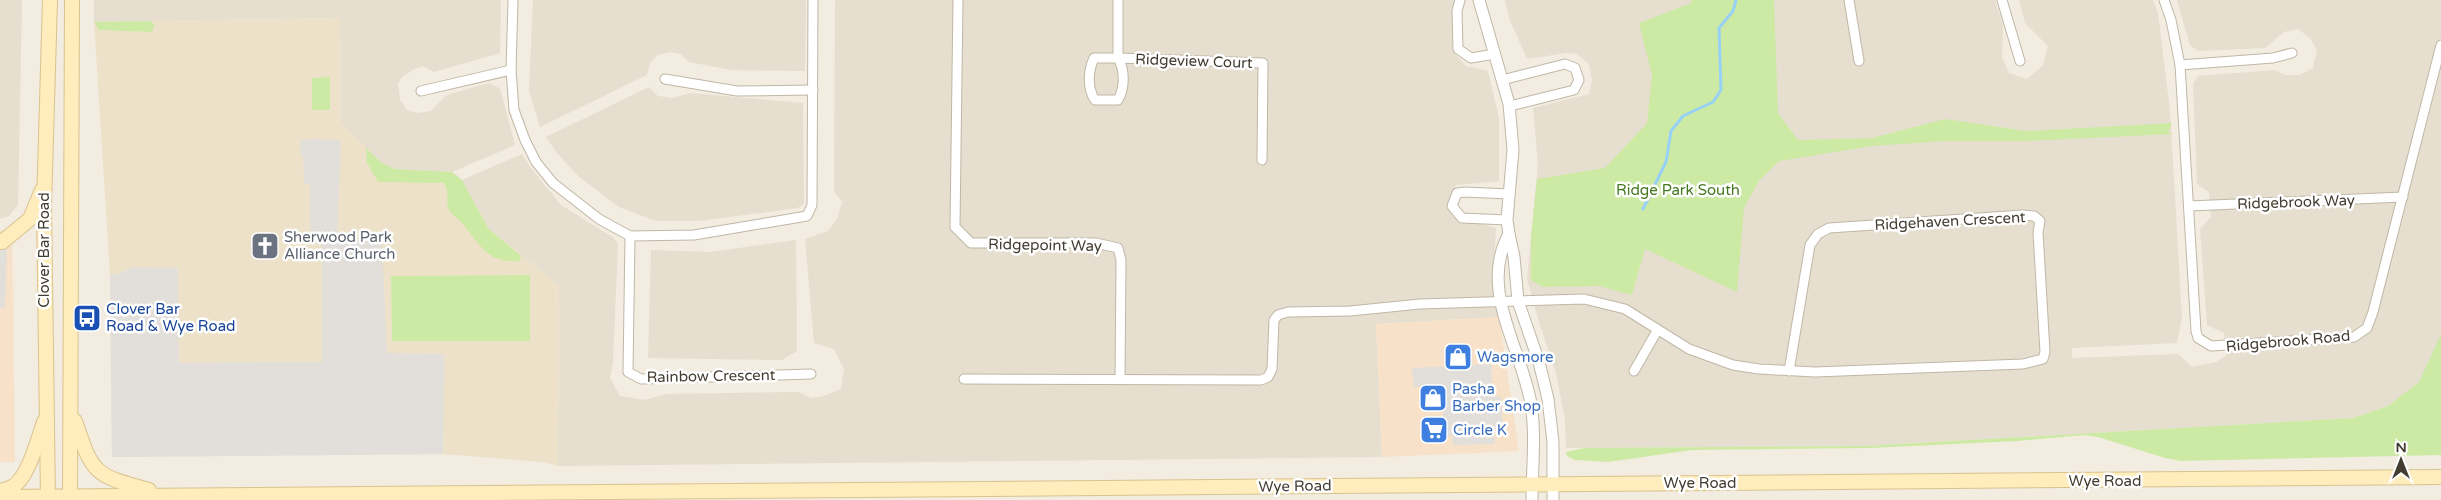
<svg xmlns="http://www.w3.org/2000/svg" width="2441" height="500" viewBox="0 0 2441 500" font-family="'Varela Round',sans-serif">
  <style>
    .residential { fill: #e6dece }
    .commercial { fill: #f7e2c9 }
    .education { fill: #ede2c9 }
    .green { fill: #cdeaa5 }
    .parking { fill: #e2deda }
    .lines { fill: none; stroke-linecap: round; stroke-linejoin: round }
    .stream { stroke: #97d1f5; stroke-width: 3 }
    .minor-casing { stroke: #c0b7a6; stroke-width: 11 }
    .tertiary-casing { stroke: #c0b7a6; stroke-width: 13 }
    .secondary-casing { stroke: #d9c38e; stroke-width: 16 }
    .minor { stroke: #fff; stroke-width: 9 }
    .tertiary { stroke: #fff; stroke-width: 11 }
    .secondary { stroke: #ffedbe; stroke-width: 14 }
    .labels { text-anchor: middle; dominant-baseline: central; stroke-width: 5; stroke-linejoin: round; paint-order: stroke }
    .street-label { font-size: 15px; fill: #433c31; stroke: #fff }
    .park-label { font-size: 15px; fill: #457821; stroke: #fff }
    .worship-label { font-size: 15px; fill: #5b616d; stroke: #fff; text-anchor: start }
    .transit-label { font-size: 15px; fill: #164399; stroke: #fff; text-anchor: start }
    .shop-label { font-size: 15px; fill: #366cbe; stroke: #fff; text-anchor: start }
  </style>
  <rect width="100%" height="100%" fill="#f2ece1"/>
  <g class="residential">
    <polygon points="0,0 22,0 18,205 9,216 0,219"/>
    <polygon points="94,0 501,0 500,53 434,72 423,66 414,69 402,77 398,84 400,100 408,111 418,113 431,111 447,95 489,83 499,88 501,92 515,145 452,172 395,169 382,163 341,123 340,18 94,22"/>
    <polygon points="533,0 806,0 805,71 732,70 689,62 681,54 670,52 658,55 650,63 647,75 540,127 529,91"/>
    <polygon points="835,0 1456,0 1452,43 1455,54 1466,66 1488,71 1499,118 1499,181 1456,185 1452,197 1458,217 1496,228 1493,287 1499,317 1376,324 1382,457 558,466 559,286 488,228 462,180 522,154 530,167 561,205 614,238 618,244 613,362 610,378 620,396 645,400 666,394 798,392 811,398 821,397 841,389 844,369 834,349 814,343 805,239 828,231 837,219 842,202 834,191"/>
    <polygon points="1505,0 1995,0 2003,25 2002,57 2009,73 2027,79 2043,65 2048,46 2025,23 2019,0 2153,0 2158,13 2170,111 2182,318 2177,343 2072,348 2072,358 2178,354 2192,367 2216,362 2226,356 2224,333 2207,325 2200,229 2211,217 2209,192 2197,184 2193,84 2198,76 2275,70 2285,75 2300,75 2313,68 2317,50 2310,38 2298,29 2284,32 2265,48 2198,51 2190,45 2177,0 2441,0 2441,334 2439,341 2419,382 2388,406 2353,418 1865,446 1566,448 1565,420 1556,373 1539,322 1527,279 1538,164 1533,108 1589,94 1592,80 1589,64 1577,54 1566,53 1527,59 1509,18"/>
    <polygon points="649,87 658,96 673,98 690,93 803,103 804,203 798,208 699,221 656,221 619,207 578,176 557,153 546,137"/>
    <polygon points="796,240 797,351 782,360 648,358 651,250 710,252"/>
  </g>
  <g class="commercial">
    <polygon points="12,227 15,462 0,462 0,231"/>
    <polygon points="1499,317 1519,451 1382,457 1376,324"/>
  </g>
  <polygon class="education" points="340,18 341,123 382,163 395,169 452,172 456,174 462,180 488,228 559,286 558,466 543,462 443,454 112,457 110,275 94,22"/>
  <g class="green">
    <polygon points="1692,0 1774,0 1778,113 1798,140 1872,138 1945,119 2027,131 2172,123 2168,132 2173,134 2028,141 1946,141 1872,146 1779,161 1759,181 1744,208 1737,292 1645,249 1632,295 1599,286 1543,287 1531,280 1531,236 1537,179 1605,168 1647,123 1652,75 1639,23 1691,3"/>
    <polygon points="152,21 154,26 152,32 99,30 94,22"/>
    <polygon points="330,77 330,110 312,110 312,78"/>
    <path d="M366 148 382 163 395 169 452 172 462 180 488 228 521 256 519 261C489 263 482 248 465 227 461 221 453 216 449 210 445 202 450 192 444 183L378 182 367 163Z"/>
    <polygon points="530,275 530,341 392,341 391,276"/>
    <polygon points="2441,334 2441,455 2181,461 2165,458 2098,437 2084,435 2018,441 1870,448 1692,450 1608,462 1575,460 1567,456 1566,452 1584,448 1865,446 2353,418 2388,406 2419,382"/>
  </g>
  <g class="parking">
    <polygon points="312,139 341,140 337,231 342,239 382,242 387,353 444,354 443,454 112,457 110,275 119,274 132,267 178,268 179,363 322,362 322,245 311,243 310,184 304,183 303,157 300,155 301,140"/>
    <polygon points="0,246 7,248 5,308 0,308"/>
    <polygon points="1491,364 1493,396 1501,397 1503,429 1494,430 1495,444 1453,445 1452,436 1445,435 1441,386 1414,387 1412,368"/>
  </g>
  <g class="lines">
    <polyline class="stream" points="1643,209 1666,162 1671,131 1683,116 1713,102 1721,90 1719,28 1733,11 1736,0"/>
    <defs>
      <g id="minor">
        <polyline points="513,0 511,70 514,110 525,140 536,162 553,183 599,219 630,236 694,235 807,216 812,205 813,0"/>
        <polyline points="958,0 955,227 971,243 1096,243 1118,248 1121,260 1120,379"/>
        <path d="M1118 0V58C1125 70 1125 88 1118 100H1095C1087 88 1088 71 1094 58H1118L1263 63 1262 160"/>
        <polyline points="1460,0 1457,11 1458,49 1471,58 1495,54"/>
        <polyline points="1849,0 1859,61"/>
        <polyline points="2002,0 2020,61"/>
        <polyline points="2164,0 2171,20 2180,65 2196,331 2198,338 2211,346 2354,337 2367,328 2373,312 2441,45"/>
        <polyline points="2180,65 2273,58 2292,53"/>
        <polyline points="665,79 737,91 813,90"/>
        <polyline points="1502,80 1565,64 1575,68 1579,80 1574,90 1510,106"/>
        <polyline points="421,91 511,70"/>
        <polyline points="2189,206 2403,197"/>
        <polyline points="1507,220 1462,218 1452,206 1457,193 1465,192 1509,194"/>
        <polyline points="630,236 628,372 641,379 811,374"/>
        <polyline points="1634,371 1657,331"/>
        <polyline points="964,379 1261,380 1268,377 1272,369 1274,320 1278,315 1288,312 1350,311 1420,304 1584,299 1625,309 1689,349 1733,365 1759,369 1815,372 2023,364 2043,359 2045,352 2038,232 2040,221 2034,216 2023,215 1829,228 1818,234 1810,245 1789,371"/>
      </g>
      <g id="tertiary">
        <polyline points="1479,0 1509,104 1513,150 1507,220 1509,234 1514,257 1518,301 1539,362 1548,399 1553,442 1553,500"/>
        <path d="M1509 234C1478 289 1522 349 1531 404 1536 435 1532 468 1532 500"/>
      </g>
      <g id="secondary">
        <polyline points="2,242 30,219 42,190"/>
        <path d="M75 421C93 475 94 475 149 490"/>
        <path d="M0 491C4 490 8 489 12 487 28 479 38 439 44 422"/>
        <polyline points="0,497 2441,477"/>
        <polyline points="48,500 44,205 50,0"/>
        <polyline points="70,500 72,0"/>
      </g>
    </defs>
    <use href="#minor" class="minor-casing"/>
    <use href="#tertiary" class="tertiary-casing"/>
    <use href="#secondary" class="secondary-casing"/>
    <use href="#minor" class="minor"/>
    <use href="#tertiary" class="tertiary"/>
    <use href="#secondary" class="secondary"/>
  </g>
  <defs>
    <symbol id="church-square" viewBox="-11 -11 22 22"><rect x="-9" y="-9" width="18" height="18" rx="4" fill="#6b7280" stroke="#fff"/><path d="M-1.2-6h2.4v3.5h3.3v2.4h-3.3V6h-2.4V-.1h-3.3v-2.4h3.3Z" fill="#fff"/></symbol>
    <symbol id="bus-square" viewBox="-11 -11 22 22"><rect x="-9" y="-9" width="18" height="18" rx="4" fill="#1a4fb4" stroke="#fff"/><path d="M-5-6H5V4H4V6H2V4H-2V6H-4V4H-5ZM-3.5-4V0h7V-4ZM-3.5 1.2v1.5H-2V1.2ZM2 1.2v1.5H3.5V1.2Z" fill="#fff"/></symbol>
    <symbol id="shop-square" viewBox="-11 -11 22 22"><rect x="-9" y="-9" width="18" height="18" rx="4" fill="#3f7fe0" stroke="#fff"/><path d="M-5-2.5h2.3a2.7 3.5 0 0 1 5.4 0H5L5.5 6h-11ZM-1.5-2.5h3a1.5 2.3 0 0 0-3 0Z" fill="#fff"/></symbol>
    <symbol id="supermarket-square" viewBox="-11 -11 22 22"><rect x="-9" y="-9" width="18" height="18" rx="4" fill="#3f7fe0" stroke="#fff"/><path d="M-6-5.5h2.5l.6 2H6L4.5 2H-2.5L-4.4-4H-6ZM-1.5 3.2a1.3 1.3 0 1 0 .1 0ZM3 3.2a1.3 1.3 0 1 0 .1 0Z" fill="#fff"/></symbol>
  </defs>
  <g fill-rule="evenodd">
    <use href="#church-square" x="249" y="230" width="32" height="32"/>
    <use href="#bus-square" x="71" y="302" width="32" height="32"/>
    <use href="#shop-square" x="1442" y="341" width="32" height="32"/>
    <use href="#shop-square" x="1417" y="382" width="32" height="32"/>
    <use href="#supermarket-square" x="1418" y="414" width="32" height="32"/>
  </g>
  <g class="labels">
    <g class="street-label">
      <text transform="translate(1194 61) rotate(2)">Ridgeview Court</text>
      <text transform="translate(2296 202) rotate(-2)">Ridgebrook Way</text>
      <text transform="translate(1950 221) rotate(-3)">Ridgehaven Crescent</text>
      <text transform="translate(1045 245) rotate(1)">Ridgepoint Way</text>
      <text transform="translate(44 250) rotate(-90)">Clover Bar Road</text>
      <text transform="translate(2288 341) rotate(-5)">Ridgebrook Road</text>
      <text transform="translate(711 376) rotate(-1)">Rainbow Crescent</text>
      <text x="2105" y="481">Wye Road</text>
      <text x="1700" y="483">Wye Road</text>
      <text transform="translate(1295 486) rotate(-1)">Wye Road</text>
    </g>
    <g class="park-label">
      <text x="1678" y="190">Ridge Park South</text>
    </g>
    <g class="worship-label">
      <text x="284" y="237">Sherwood Park<tspan x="284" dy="17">Alliance Church</tspan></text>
    </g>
    <g class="transit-label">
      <text x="106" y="309">Clover Bar<tspan x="106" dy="17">Road &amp; Wye Road</tspan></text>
    </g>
    <g class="shop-label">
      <text x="1477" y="357">Wagsmore</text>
      <text x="1452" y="389">Pasha<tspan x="1452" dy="17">Barber Shop</tspan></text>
      <text x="1453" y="430">Circle K</text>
    </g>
  </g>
  <g transform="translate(2401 460)" stroke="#ffffff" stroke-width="4" paint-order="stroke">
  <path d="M0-4L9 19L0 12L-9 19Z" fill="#433c31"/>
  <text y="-8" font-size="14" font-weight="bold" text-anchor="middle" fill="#433c31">N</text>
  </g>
</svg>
